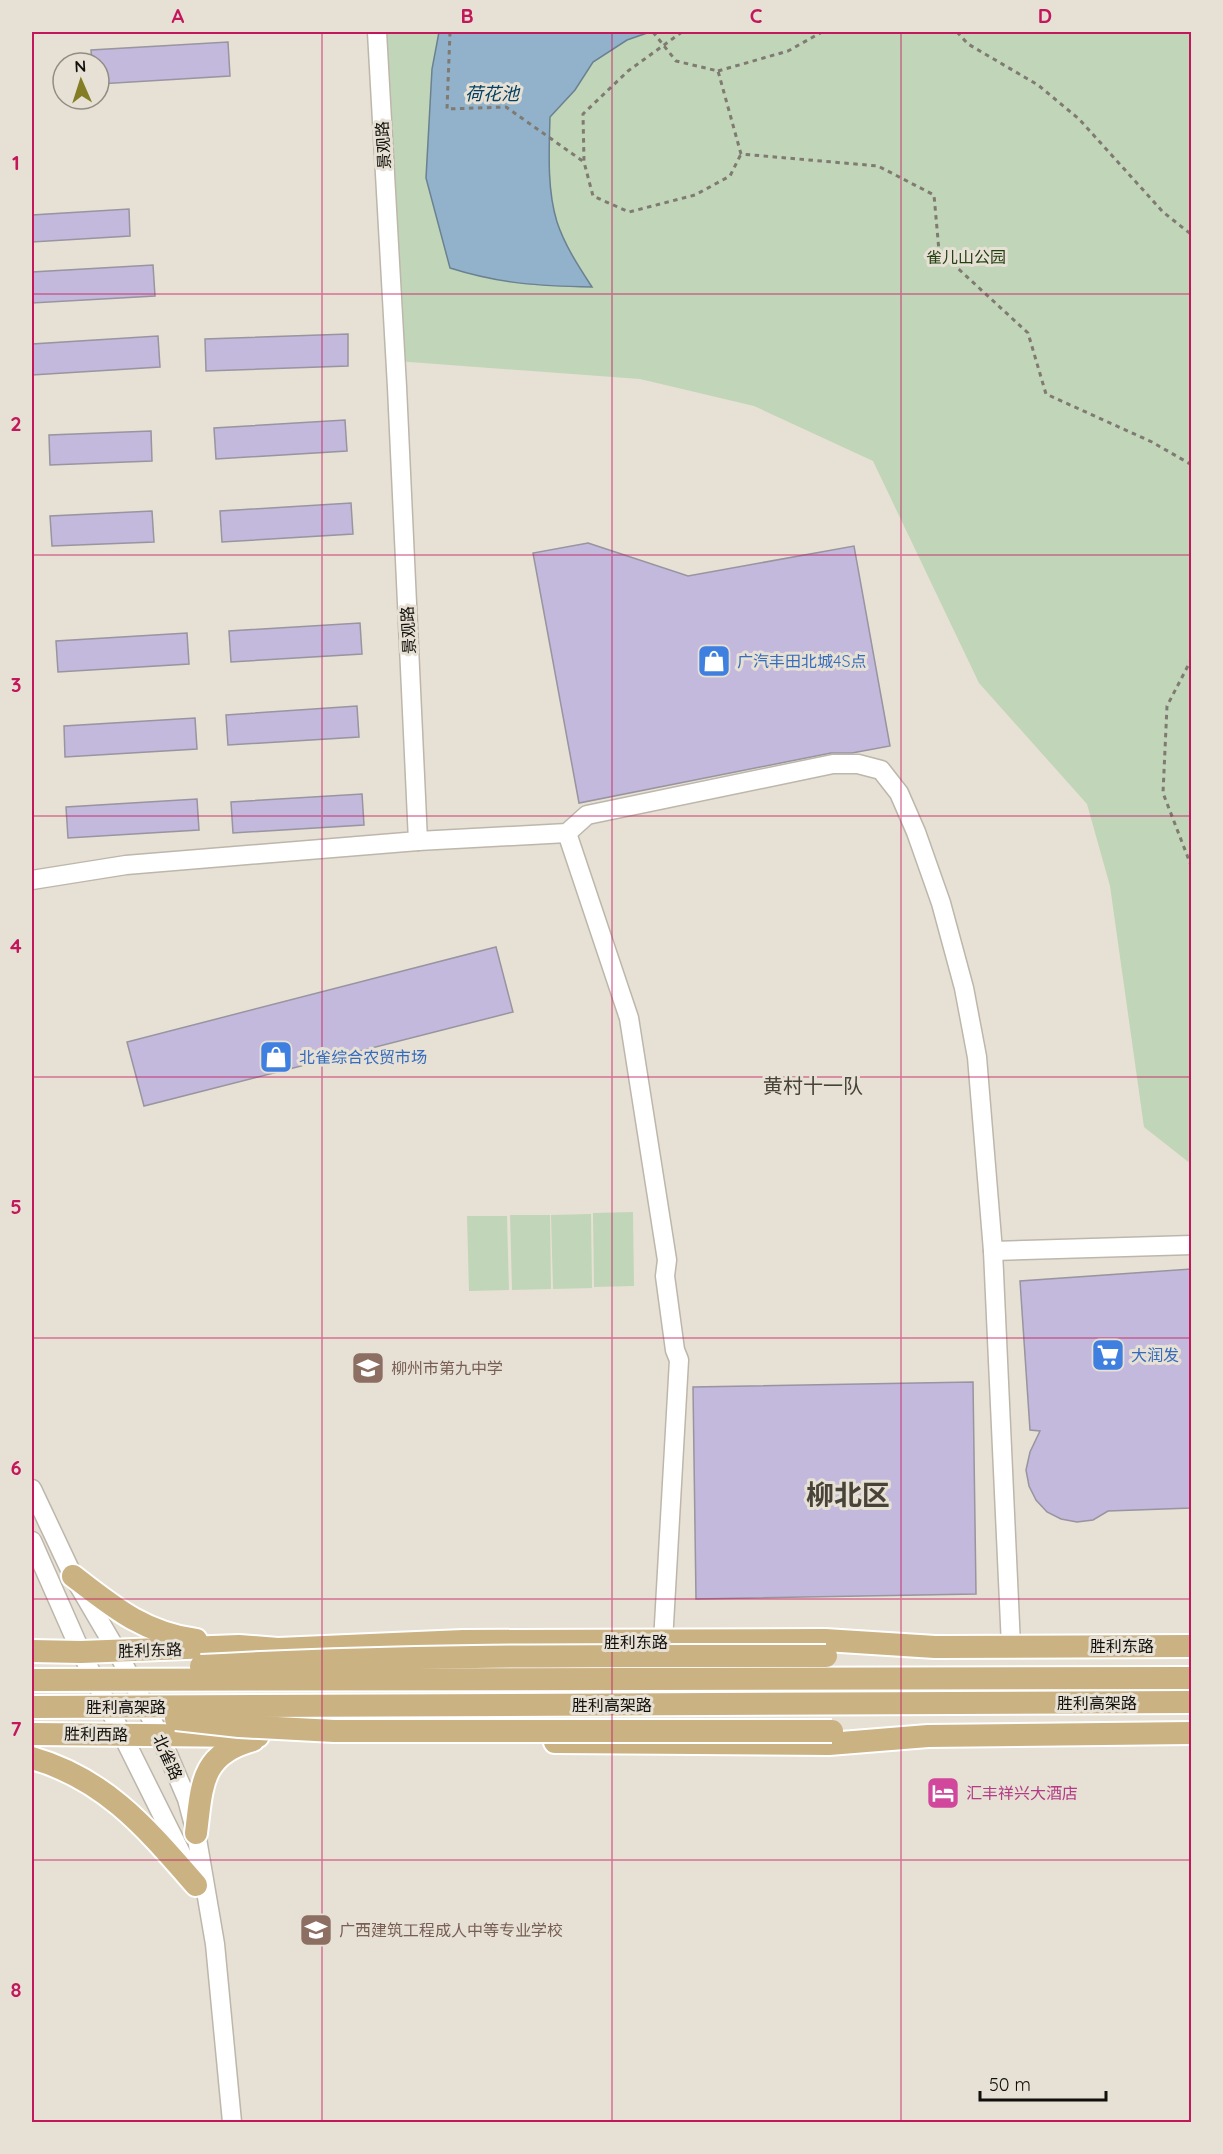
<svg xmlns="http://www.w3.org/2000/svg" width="1223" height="2154" viewBox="0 0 1223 2154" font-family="Quicksand,'Noto Sans SC',sans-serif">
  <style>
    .green { fill: #c1d5b8 }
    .water { fill: #91b2ca; stroke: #6b8191; stroke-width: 1.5 }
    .building { fill: #c3b9dc; stroke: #9894a0; stroke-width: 1.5 }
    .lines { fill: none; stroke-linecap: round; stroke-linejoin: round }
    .minor-casing { stroke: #bdb7ab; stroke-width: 21 }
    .major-casing { stroke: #fff; stroke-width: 26 }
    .path { stroke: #7f7a72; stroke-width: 3; stroke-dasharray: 4.5 4.5; stroke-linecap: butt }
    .minor { stroke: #fff; stroke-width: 18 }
    .major { stroke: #cbb283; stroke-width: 22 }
    .major-bridge-casing { stroke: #fff; stroke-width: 26; stroke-linecap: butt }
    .major-bridge { stroke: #cbb283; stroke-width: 22 }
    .grid { fill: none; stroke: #c2185b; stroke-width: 1.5; stroke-opacity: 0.55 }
    .labels { text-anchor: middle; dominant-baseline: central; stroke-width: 6; stroke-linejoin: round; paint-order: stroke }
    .street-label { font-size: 16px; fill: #110f0b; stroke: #e7e0d4 }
    .park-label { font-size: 16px; fill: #224012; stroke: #e7e0d4 }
    .shop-label { font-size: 16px; fill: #366cbe; stroke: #e7e0d4; text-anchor: start }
    .education-label { font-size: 16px; fill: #785e54; stroke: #e7e0d4; text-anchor: start }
    .hotel-label { font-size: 16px; fill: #b23c85; stroke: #e7e0d4; text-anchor: start }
    .water-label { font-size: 18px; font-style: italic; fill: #034061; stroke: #e7e0d4 }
    .quarter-label { font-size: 20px; fill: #484338; stroke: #e7e0d4 }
    .town-label { font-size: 28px; font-weight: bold; fill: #484338; stroke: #e7e0d4 }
    .neatline { fill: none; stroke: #c2185b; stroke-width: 2 }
    .grid-label { font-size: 20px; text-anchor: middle; font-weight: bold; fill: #c2185b }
  </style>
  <rect width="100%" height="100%" fill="#e7e0d4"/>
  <g class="green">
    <polygon points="377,32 1191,32 1191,1164 1144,1127 1110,886 1087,804 979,683 873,461 754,406 640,379 396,361"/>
    <polygon points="633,1212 634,1286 594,1287 593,1213"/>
    <polygon points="591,1214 592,1288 553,1289 551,1215"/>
    <polygon points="510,1215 550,1215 551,1289 512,1290"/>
    <polygon points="507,1216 509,1290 469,1291 467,1216"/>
  </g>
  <path class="water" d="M439 32H650L627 40 593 62 575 90 550 117C549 151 547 190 557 222 565 246 579 267 592 287 539 286 501 284 450 268L426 178 432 69Z"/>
  <g class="building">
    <polygon points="228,42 230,76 99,84 99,63 92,63 91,50"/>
    <polygon points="129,209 130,236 32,242 32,215"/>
    <polygon points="153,265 155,296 32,303 32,272"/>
    <polygon points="348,334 348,366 206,371 205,339"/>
    <polygon points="158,336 160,367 32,375 32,344"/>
    <polygon points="345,420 347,451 216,459 214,428"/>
    <polygon points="151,431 152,461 50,465 49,435"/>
    <polygon points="351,503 353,534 222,542 220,511"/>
    <polygon points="152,511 154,542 52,546 50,516"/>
    <polygon points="588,543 688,576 854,546 890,746 852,753 831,753 579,803 533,553"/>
    <polygon points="360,623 362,654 231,662 229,631"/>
    <polygon points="187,633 189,664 58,672 56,641"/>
    <polygon points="357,706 359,737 228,745 226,715"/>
    <polygon points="195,718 197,749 65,757 64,726"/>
    <polygon points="362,794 364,825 233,833 231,802"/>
    <polygon points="197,799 199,830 68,838 66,807"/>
    <polygon points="496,947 513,1012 144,1106 127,1042"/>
    <polygon points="1191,1269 1191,1508 1108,1511 1093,1520 1077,1522 1061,1519 1047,1512 1036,1500 1029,1486 1026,1470 1030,1452 1040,1431 1030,1430 1020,1281"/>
    <polygon points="973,1382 976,1594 696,1599 693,1387"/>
  </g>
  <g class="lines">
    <defs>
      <g id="minor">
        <polyline points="567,833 629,1018 667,1260 665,1276 675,1350 679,1360 663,1642"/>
        <polyline points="418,841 567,833 587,815 833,764 858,764 881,770 899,793 916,832 941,903 964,988 977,1057 993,1251 1011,1646"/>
        <polyline points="32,880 126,865 418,841 397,387 377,32"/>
        <polyline points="993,1251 1192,1245"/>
        <polyline points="32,1489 73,1576 117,1651 160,1736 187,1799 196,1833 215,1944 232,2122"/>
        <polyline points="32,1541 81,1652 190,1871"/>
      </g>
      <g id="major">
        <path d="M73 1576C113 1607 144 1633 196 1640"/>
        <polyline points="32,1651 81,1652 239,1646 278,1649 463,1641 825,1640 935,1647 1192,1646"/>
        <polyline points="32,1734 258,1736"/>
        <polyline points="555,1742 829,1744 928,1736 1192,1733"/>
        <path d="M32 1758C106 1779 147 1829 196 1885"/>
        <path d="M196 1833C202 1786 200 1754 253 1740"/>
      </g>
    </defs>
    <use href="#minor" class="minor-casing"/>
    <use href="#major" class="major-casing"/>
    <g class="path">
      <polyline points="450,32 447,109 506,107 584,162"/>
      <polyline points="653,32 676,61 718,71 741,154 878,166 934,195 939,251 1028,333 1046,394 1152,442 1192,465"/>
      <polyline points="682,32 628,71 583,114 584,162 593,196 629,212 695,195 730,176 741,154"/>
      <polyline points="957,32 968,44 1038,85 1079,119 1163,212 1192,235"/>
      <polyline points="718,71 788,51 822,32"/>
      <polyline points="1192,658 1167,706 1163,793 1192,868"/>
    </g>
    <use href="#minor" class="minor"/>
    <use href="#major" class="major"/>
    <defs>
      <g id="major-bridge">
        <path d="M201 1666C409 1654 617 1656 826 1656"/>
        <polyline points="32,1680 1192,1678"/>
        <polyline points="32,1707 1192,1702"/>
        <polyline points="176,1719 239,1726 334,1731 832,1731"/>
      </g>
    </defs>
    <use href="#major-bridge" class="major-bridge-casing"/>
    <use href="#major-bridge" class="major-bridge"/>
  </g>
  <path class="grid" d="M322 32V2122M612 32V2122M901 32V2122M32 294H1192M32 555H1192M32 816H1192M32 1077H1192M32 1338H1192M32 1599H1192M32 1860H1192"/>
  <defs>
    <symbol id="shop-square" viewBox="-11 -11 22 22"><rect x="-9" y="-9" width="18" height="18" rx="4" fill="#3f7fe0" stroke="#e7e0d4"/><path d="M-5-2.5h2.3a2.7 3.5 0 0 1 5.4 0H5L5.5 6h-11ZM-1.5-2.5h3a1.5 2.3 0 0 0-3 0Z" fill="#fff"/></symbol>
    <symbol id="supermarket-square" viewBox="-11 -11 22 22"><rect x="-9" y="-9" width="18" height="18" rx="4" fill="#3f7fe0" stroke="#e7e0d4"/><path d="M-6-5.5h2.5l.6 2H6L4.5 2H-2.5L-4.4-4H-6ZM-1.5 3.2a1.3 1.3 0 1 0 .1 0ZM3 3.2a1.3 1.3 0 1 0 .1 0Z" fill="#fff"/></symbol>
    <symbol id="school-square" viewBox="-11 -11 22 22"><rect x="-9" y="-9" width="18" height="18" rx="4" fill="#8d6e63" stroke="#e7e0d4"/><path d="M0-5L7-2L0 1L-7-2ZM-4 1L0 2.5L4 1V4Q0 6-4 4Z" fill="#fff"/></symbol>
    <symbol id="hotel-square" viewBox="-11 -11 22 22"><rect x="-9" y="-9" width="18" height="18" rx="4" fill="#d1479c" stroke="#e7e0d4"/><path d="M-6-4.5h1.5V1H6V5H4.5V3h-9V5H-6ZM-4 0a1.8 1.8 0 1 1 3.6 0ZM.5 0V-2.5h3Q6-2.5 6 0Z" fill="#fff"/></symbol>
  </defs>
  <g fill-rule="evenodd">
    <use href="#shop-square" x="695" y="642" width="38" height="38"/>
    <use href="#shop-square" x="257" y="1038" width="38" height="38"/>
    <use href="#supermarket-square" x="1089" y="1336" width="38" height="38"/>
    <use href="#school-square" x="349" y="1349" width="38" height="38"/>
    <use href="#hotel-square" x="924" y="1774" width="38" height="38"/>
    <use href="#school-square" x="297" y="1911" width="38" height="38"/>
  </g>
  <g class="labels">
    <g class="street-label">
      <text transform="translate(383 145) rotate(-93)">景观路</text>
      <text transform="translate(408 630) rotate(-93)">景观路</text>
      <text x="636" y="1642">胜利东路</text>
      <text x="1122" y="1646">胜利东路</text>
      <text transform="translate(150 1650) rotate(-2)">胜利东路</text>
      <text x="1097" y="1703">胜利高架路</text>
      <text x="612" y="1705">胜利高架路</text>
      <text x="126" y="1707">胜利高架路</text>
      <text transform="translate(96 1734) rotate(1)">胜利西路</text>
      <text transform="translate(168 1757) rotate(66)">北雀路</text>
    </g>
    <g class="park-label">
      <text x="966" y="257">雀儿山公园</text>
    </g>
    <g class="shop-label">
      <text x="737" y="661">广汽丰田北城4S点</text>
      <text x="299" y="1057">北雀综合农贸市场</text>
      <text x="1131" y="1355">大润发</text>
    </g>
    <g class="education-label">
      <text x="391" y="1368">柳州市第九中学</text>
      <text x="339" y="1930">广西建筑工程成人中等专业学校</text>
    </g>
    <g class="hotel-label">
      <text x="966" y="1793">汇丰祥兴大酒店</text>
    </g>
    <g class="water-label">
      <text x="492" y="93">荷花池</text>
    </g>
    <g class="quarter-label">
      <text x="813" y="1085">黄村十一队</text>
    </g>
    <g class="town-label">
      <text x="848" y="1494">柳北区</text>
    </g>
  </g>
  <rect width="1223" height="2154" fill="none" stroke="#e7e0d4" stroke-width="66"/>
  <g transform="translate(81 81) rotate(357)"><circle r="28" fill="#e7e0d4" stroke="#918c84" stroke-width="1.5"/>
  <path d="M0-4.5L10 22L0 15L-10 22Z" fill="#837e25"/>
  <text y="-9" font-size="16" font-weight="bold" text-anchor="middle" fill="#110f0b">N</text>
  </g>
  <path d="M980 2091v9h126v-9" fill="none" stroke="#110f0b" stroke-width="3"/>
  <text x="989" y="2091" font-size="18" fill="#110f0b" stroke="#e7e0d4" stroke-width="4.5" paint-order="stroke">50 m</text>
  <rect x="33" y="33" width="1157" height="2088" class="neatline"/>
  <g class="grid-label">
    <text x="178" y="23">A</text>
    <text x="467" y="23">B</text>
    <text x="756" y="23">C</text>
    <text x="1045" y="23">D</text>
    <text x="16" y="170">1</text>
    <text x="16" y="431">2</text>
    <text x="16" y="692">3</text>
    <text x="16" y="953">4</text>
    <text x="16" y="1214">5</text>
    <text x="16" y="1475">6</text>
    <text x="16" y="1736">7</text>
    <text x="16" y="1997">8</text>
  </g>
</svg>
